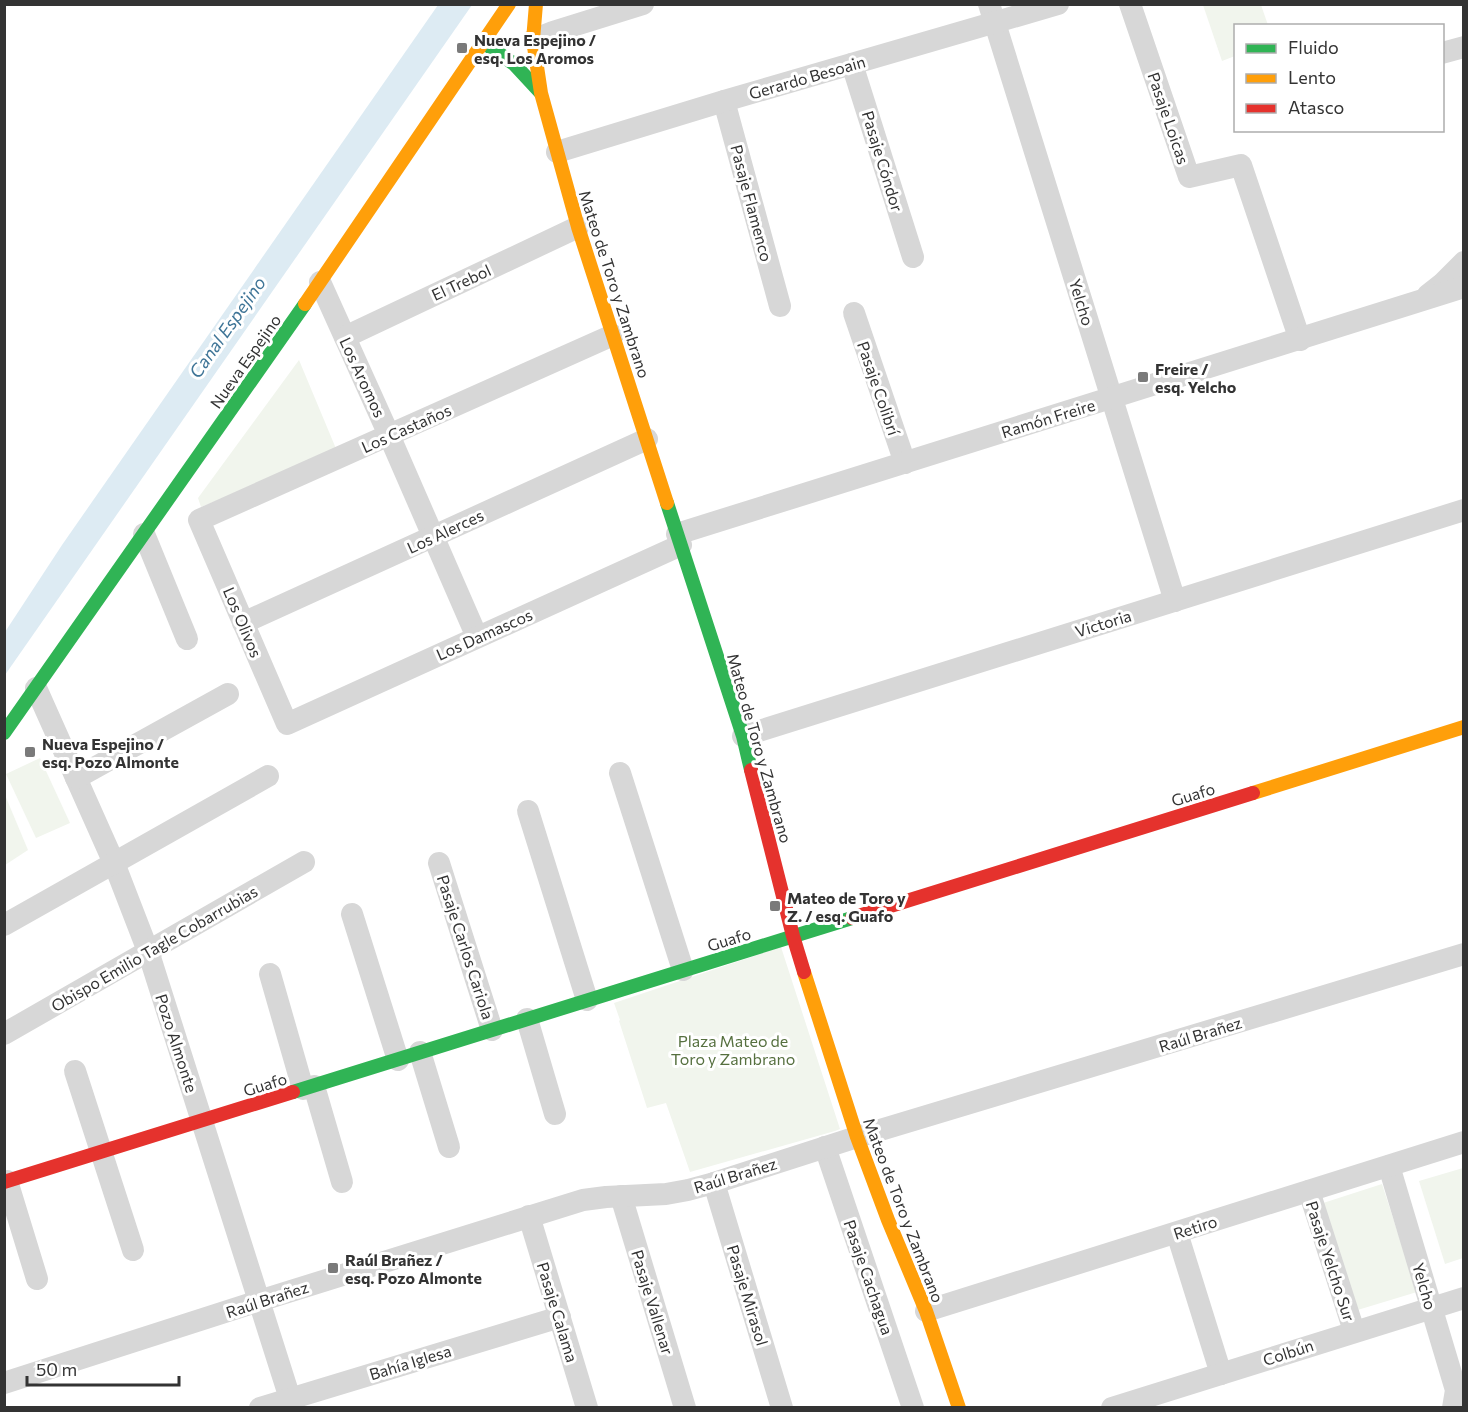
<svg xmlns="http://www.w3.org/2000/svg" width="1468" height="1412" viewBox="0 0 1468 1412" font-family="Commissioner,sans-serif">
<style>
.green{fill:#f1f5ed}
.water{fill:#ddebf3}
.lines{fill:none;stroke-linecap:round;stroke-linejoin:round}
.street{stroke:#d7d7d7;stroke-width:22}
.fast{stroke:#30b455;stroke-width:14}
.slow{stroke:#ff9f0a;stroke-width:14}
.jam{stroke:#e5322d;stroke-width:14}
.poi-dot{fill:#7a7a7a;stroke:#fff;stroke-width:2}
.labels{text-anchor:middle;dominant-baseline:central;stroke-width:6;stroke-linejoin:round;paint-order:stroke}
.poi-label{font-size:16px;font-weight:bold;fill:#333;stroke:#fff;text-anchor:start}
.street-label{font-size:16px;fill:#333;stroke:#fff}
.park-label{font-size:16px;fill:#56703f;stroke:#fff}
.water-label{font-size:18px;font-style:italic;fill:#3f7597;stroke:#fff}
</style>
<rect width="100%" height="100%" fill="#fff"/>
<g class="green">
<path d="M1203,5h58l7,20 -32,1 -1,30 -13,5z"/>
<path d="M299,360l38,91 -136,56 -3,-9z"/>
<path d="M40,758l30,65 -34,15 -30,-64z"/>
<path d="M5,795l23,55 -23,15h-1z"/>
<path d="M781,947l59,182 -5,2 -145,41 -24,-69 -19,5 -28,-87 1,-1 -6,-17z"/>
<path d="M1463,1168v90l-18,6 -26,-83z"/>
<path d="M1382,1184l35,108 -66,20 -34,-107z"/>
</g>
<path class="water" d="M438,5h34l-467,670v-43l57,-87z"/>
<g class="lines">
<g class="street">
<path d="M989,4l186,597"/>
<path d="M1130,4l59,173 52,-12 59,175"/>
<path d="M533,40l20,-8 90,-28"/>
<path d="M1442,53l22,-6"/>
<path d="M852,64l61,193"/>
<path d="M724,101l56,205"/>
<path d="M557,152l167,-51 334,-97"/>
<path d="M320,282l69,153 88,202"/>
<path d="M1428,295l14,-11 22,-22"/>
<path d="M854,313l51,150"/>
<path d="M613,335l-414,185 88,204 394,-179"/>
<path d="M345,337l233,-110"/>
<path d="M144,534l43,105"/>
<path d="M677,534l787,-247"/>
<path d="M243,623l404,-184"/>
<path d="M36,688l78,175 34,88 145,457"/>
<path d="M743,736l721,-226"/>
<path d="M620,773l63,197"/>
<path d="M76,778l152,-84"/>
<path d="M528,811l59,189"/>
<path d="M439,863l53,167"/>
<path d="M352,914l46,146"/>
<path d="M4,925l264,-149"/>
<path d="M270,974l33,115"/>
<path d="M527,1019l28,95"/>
<path d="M4,1034l300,-172"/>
<path d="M420,1052l29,95"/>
<path d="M75,1071l58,179"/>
<path d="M314,1086l28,96"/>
<path d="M825,1147l88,261"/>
<path d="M1389,1166l67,224 -3,18"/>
<path d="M7,1181l30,98"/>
<path d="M714,1183l68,225"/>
<path d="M1309,1191l45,140"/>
<path d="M621,1196l64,212"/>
<path d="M529,1216l58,192"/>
<path d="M1177,1233l44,141"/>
<path d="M926,1311l538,-169"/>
<path d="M4,1383l255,-82 324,-101 23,-3 60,-3 22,-4 26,-7 143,-46 607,-183"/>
<path d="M260,1408l300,-91"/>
<path d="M1112,1408l352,-110"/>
</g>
<g class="fast">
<path d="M483,42l31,22 26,28"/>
<path d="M667,503l76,233 8,34"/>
<path d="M4,733l301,-429"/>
<path d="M293,1092l559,-174"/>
</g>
<g class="slow">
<path d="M536,4l-3,36 8,53 37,134 89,276"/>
<path d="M305,304l204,-300"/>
<path d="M1253,793l211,-66"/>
<path d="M804,972l53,165 31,83 38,91 33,97"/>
</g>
<g class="jam">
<path d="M751,770l42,166 11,36"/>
<path d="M852,918l401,-125"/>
<path d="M4,1182l289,-90"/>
</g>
</g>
<g class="poi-dot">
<rect x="456" y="42" width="12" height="12" rx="3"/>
<rect x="1137" y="371" width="12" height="12" rx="3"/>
<rect x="24" y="746" width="12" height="12" rx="3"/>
<rect x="769" y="900" width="12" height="12" rx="3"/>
<rect x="327" y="1262" width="12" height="12" rx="3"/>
</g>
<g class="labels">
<g class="poi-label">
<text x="474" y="39">Nueva Espejino /<tspan x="474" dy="18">esq. Los Aromos</tspan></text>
<text x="1155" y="368">Freire /<tspan x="1155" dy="18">esq. Yelcho</tspan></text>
<text x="42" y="743">Nueva Espejino /<tspan x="42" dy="18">esq. Pozo Almonte</tspan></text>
<text x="787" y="897">Mateo de Toro y<tspan x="787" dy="18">Z. / esq. Guafo</tspan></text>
<text x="345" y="1259">Raúl Brañez /<tspan x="345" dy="18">esq. Pozo Almonte</tspan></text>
</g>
<g class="street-label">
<text transform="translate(807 77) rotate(-16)">Gerardo Besoain</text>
<text transform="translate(1169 118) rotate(71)">Pasaje Loicas</text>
<text transform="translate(883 161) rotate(73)">Pasaje Cóndor</text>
<text transform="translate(752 203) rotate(75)">Pasaje Flamenco</text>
<text transform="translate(461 282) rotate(-25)">El Trebol</text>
<text transform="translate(615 284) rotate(72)">Mateo de Toro y Zambrano</text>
<text transform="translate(1082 302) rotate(73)">Yelcho</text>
<text transform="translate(245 361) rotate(-55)">Nueva Espejino</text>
<text transform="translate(363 377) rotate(65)">Los Aromos</text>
<text transform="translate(879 388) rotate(71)">Pasaje Colibrí</text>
<text transform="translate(1048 418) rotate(-17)">Ramón Freire</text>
<text transform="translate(406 428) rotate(-24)">Los Castaños</text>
<text transform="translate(445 531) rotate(-25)">Los Alerces</text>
<text transform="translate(243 622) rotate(67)">Los Olivos</text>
<text transform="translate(1103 623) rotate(-17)">Victoria</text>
<text transform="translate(484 634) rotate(-24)">Los Damascos</text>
<text transform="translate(760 748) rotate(74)">Mateo de Toro y Zambrano</text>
<text transform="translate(1193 794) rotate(-17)">Guafo</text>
<text transform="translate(729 939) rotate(-17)">Guafo</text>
<text transform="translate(466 947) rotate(72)">Pasaje Carlos Cariola</text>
<text transform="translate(154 948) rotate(-30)">Obispo Emilio Tagle Cobarrubias</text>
<text transform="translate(1200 1034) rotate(-17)">Raúl Brañez</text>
<text transform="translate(177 1043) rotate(72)">Pozo Almonte</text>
<text transform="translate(265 1084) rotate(-17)">Guafo</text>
<text transform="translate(735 1175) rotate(-17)">Raúl Brañez</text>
<text transform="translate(904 1210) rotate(69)">Mateo de Toro y Zambrano</text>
<text transform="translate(1195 1227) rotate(-18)">Retiro</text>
<text transform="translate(1331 1261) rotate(72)">Pasaje Yelcho Sur</text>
<text transform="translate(869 1277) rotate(71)">Pasaje Cachagua</text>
<text transform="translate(1425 1286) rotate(74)">Yelcho</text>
<text transform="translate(748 1295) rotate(73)">Pasaje Mirasol</text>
<text transform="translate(267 1299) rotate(-18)">Raúl Brañez</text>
<text transform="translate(653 1302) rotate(73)">Pasaje Vallenar</text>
<text transform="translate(558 1312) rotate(73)">Pasaje Calama</text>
<text transform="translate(1288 1352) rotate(-18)">Colbún</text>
<text transform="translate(410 1362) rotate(-17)">Bahía Iglesa</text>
</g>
<g class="park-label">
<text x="733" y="1040">Plaza Mateo de<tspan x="733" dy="18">Toro y Zambrano</tspan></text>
</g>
<g class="water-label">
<text transform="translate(227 327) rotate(-55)">Canal Espejino</text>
</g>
</g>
<rect width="1468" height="1412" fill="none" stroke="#333333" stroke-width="12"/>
<rect x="1234" y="24" width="210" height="108" fill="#ffffff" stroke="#adadad" stroke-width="1.5"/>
<rect x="1246" y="44" width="30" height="9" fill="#30b455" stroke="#adadad" stroke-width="1.5"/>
<text x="1288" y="54" font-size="18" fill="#333333">Fluido</text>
<rect x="1246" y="74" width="30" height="9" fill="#ff9f0a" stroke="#adadad" stroke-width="1.5"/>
<text x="1288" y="84" font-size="18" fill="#333333">Lento</text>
<rect x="1246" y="104" width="30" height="9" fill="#e5322d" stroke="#adadad" stroke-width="1.5"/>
<text x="1288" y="114" font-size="18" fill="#333333">Atasco</text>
<path d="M27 1376v9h152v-9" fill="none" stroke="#333333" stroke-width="3"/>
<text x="36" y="1376" font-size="18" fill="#333333" stroke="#ffffff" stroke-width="4.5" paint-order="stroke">50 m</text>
</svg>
